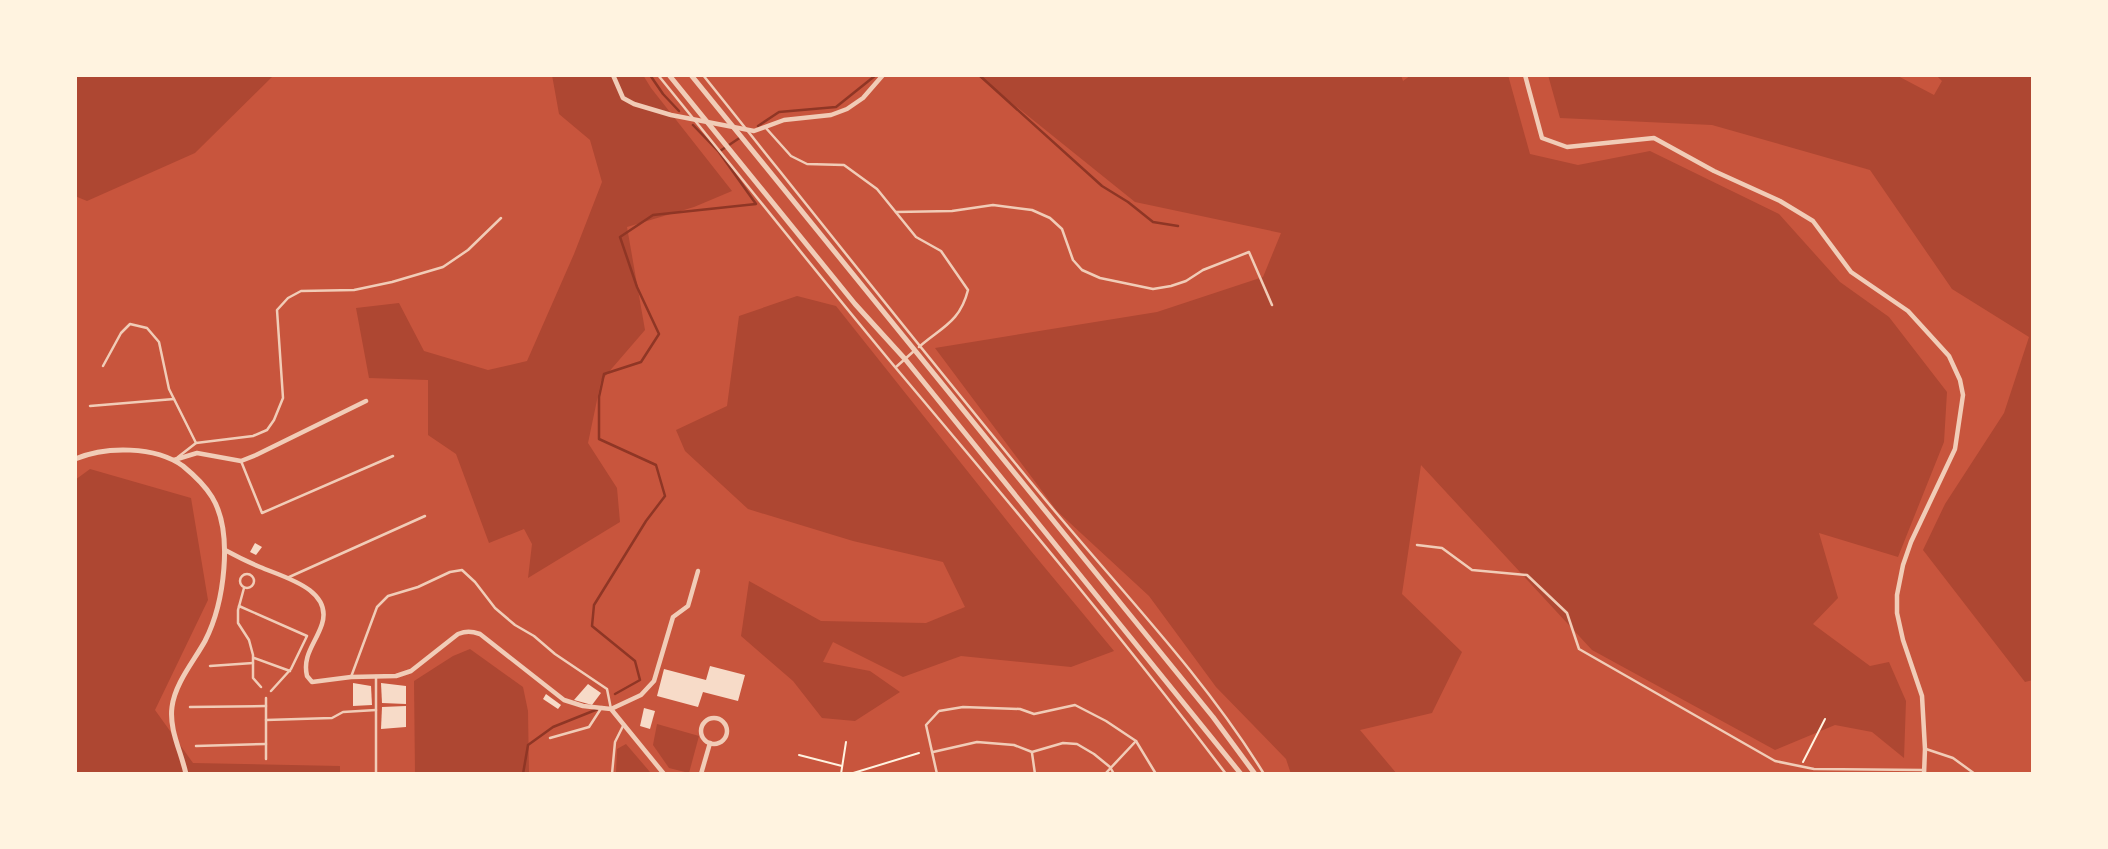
<svg xmlns="http://www.w3.org/2000/svg" width="2108" height="849" viewBox="0 0 2108 849" font-family="Inter,sans-serif">
<style>
.green{fill:#ae4732}
.lines{fill:none;stroke-linecap:round;stroke-linejoin:round}
.stream{stroke:#8f3625;stroke-width:2.5}
.building{fill:#f7dbc8}
.path{stroke:#fff3e0;stroke-width:2}
.service{stroke:#f1ccb7;stroke-width:2.5}
.minor{stroke:#f1ccb7;stroke-width:4.5}
.tertiary{stroke:#f1ccb7;stroke-width:5}
</style>
<rect width="100%" height="100%" fill="#c8553d"/>
<g class="green">
<path d="M75,75h199l-79,78 -108,48 -12,-5z"/>
<path d="M552,75h91l8,13 81,103 -38,16 -67,20 18,103 -44,51 -13,62 29,45 3,34 -92,56 4,-34 -8,-15 -35,14 -33,-89 -28,-19v-55l-59,-2 -13,-70 43,-5 25,48 64,19 39,-9 47,-107 28,-72 -12,-42 -31,-26z"/>
<path d="M977,75h424l2,6 8,-6h97l22,79 48,11 72,-14 129,63 61,68 49,35 58,75 -3,50 -46,115 -79,-24 19,65 -25,26 57,42 19,-4 17,39 -2,57 -32,-26 -37,-7 -60,25 -183,-100 -171,-185 -19,129 60,58 -30,61 -72,17 37,44h-106l-5,-15 -70,-72 -67,-91 -92,-85 -122,-163 222,-36 106,-35 18,-44 -146,-31z"/>
<path d="M1548,75h348l38,20 8,-14 -6,-6 97,2v603l-8,2 -102,-132 22,-46 59,-91 25,-76 -77,-48 -82,-119 -158,-45 -152,-7z"/>
<path d="M797,296l39,10 195,245 83,100 -43,16 -110,-11 -58,21 -70,-35 -10,20 47,9 30,21 -45,29 -33,-3 -29,-37 -52,-45 8,-55 72,40 105,2 39,-16 -22,-45 -90,-21 -105,-32 -63,-58 -9,-21 51,-24 12,-90z"/>
<path d="M90,469l101,29 17,102 -53,110 38,53 147,3v8h-265v-294z"/>
<path d="M470,649l53,38 5,24 1,63h-114l-1,-93 39,-25z"/>
<path d="M657,724l42,12 -10,37 -20,-5 -16,-23z"/>
<path d="M626,744l24,28 -34,2 1,-25z"/>
</g>
<g class="lines">
<g class="stream">
<path d="M650,75l13,19 16,17"/>
<path d="M979,75l123,111 26,16 25,20 25,4"/>
<path d="M758,126l21,-14 57,-5 40,-32"/>
<path d="M720,151l21,-14"/>
<path d="M615,694l25,-14 -5,-19 -43,-35 2,-21 52,-84 19,-25 -9,-31 -57,-26v-42l5,-23 37,-12 18,-28 -22,-47 -17,-50 33,-22 103,-11 -37,-52 -26,-27"/>
<path d="M523,774l5,-29 25,-18 45,-18"/>
</g>
</g>
<g class="building">
<path d="M255,543l7,4 -6,8 -6,-3z"/>
<path d="M710,666l35,9 -7,26 -35,-9 -5,15 -41,-11 7,-27 42,11z"/>
<path d="M353,683l18,3 1,19 -19,1z"/>
<path d="M381,683l25,3v18l-24,-1z"/>
<path d="M588,684l13,9 -9,12 -18,-5z"/>
<path d="M546,694l15,11 -3,4 -15,-10z"/>
<path d="M406,706v21l-25,2 1,-22z"/>
<path d="M644,708l11,3 -5,18 -10,-3z"/>
</g>
<g class="lines">
<g class="path">
<path d="M799,755l43,11"/>
<path d="M1803,762l22,-43"/>
<path d="M841,774l5,-32"/>
<path d="M850,774l69,-21"/>
</g>
<g class="service">
<path d="M658,75c79,97 157,196 237,292 113,134 225,267 331,407"/>
<path d="M703,75c116,145 231,291 350,434 72,86 152,169 211,265"/>
<path d="M765,127l26,29 16,8 37,1 33,24 39,48 25,14 27,39c-8,32 -26,37 -49,57"/>
<path d="M896,212l56,-1 41,-6 39,5 18,8 12,11 11,31 9,10 18,8 53,11 18,-3 15,-5 17,-11 46,-18 23,53"/>
<path d="M103,366l18,-33 9,-9 17,4 12,14 10,47 27,54"/>
<path d="M896,367l18,-16"/>
<path d="M90,406l84,-7"/>
<path d="M178,457l18,-14 57,-7 14,-6 7,-10 9,-22 -6,-88 11,-12 13,-7 53,-1 38,-8 51,-15 25,-17 33,-32"/>
<path d="M241,461l21,52 131,-57"/>
<path d="M1417,545l25,3 30,22 55,5 40,38 12,36 196,112 39,8 110,1"/>
<circle cx="247" cy="581" r="7"/>
<path d="M287,578l138,-62"/>
<path d="M244,588l-6,22v13l11,17 4,15v23l8,9"/>
<path d="M239,606l68,30 -16,33 -20,22"/>
<path d="M254,658l36,13"/>
<path d="M210,666l43,-3"/>
<path d="M376,676v98"/>
<path d="M351,677l26,-70 11,-11 30,-9 32,-15 12,-2 13,12 20,26 20,17 19,11 21,18 52,35 4,20"/>
<path d="M266,698v61"/>
<path d="M190,707l76,-1"/>
<path d="M266,720l66,-2 11,-6 33,-2"/>
<path d="M550,738l39,-11 13,-20"/>
<path d="M196,746l70,-2"/>
<path d="M1926,749l27,9 22,16"/>
<path d="M933,752l44,-10 37,3 18,7 31,-9 14,1 17,10 16,13 4,7"/>
<path d="M1032,753l3,21"/>
<path d="M612,774l3,-32 8,-16"/>
<path d="M937,774l-11,-49 13,-14 24,-4 57,2 14,5 41,-9 31,16 30,20 20,33"/>
<path d="M1105,774l31,-33"/>
</g>
<g class="minor">
<path d="M613,75l10,23 11,6 37,11 83,16 30,-11 47,-5 16,-6 16,-11 20,-23"/>
<path d="M1525,75l17,63 25,9 87,-9 60,33 66,30 33,20 38,51 57,39 41,45 11,24 3,15 -8,54 -44,93 -8,23 -6,30v18l6,27 19,56 3,53 -1,25"/>
<path d="M174,460l23,-7 44,8 15,-6 110,-54"/>
<path d="M225,550c11,6 23,12 35,17 23,10 73,22 62,57 -6,19 -20,31 -15,52l5,6 39,-5 45,-1 15,-5 47,-37c8,-3 13,-3 22,0l84,66 19,6 28,3 53,65"/>
<path d="M611,709l30,-14 13,-14 19,-64 15,-11 10,-35"/>
<circle cx="714" cy="731" r="13"/>
<path d="M701,774l9,-31"/>
</g>
<g class="tertiary">
<path d="M669,75l186,229 50,55 336,415"/>
<path d="M691,75l522,642 42,57"/>
<path d="M75,459c31,-13 80,-13 108,7 11,9 21,18 29,31 22,36 12,107 -7,144 -11,20 -30,42 -33,66 -3,23 9,44 14,67"/>
</g>
</g>
<rect width="2108" height="849" fill="none" stroke="#fff3e0" stroke-width="154"/>
</svg>
